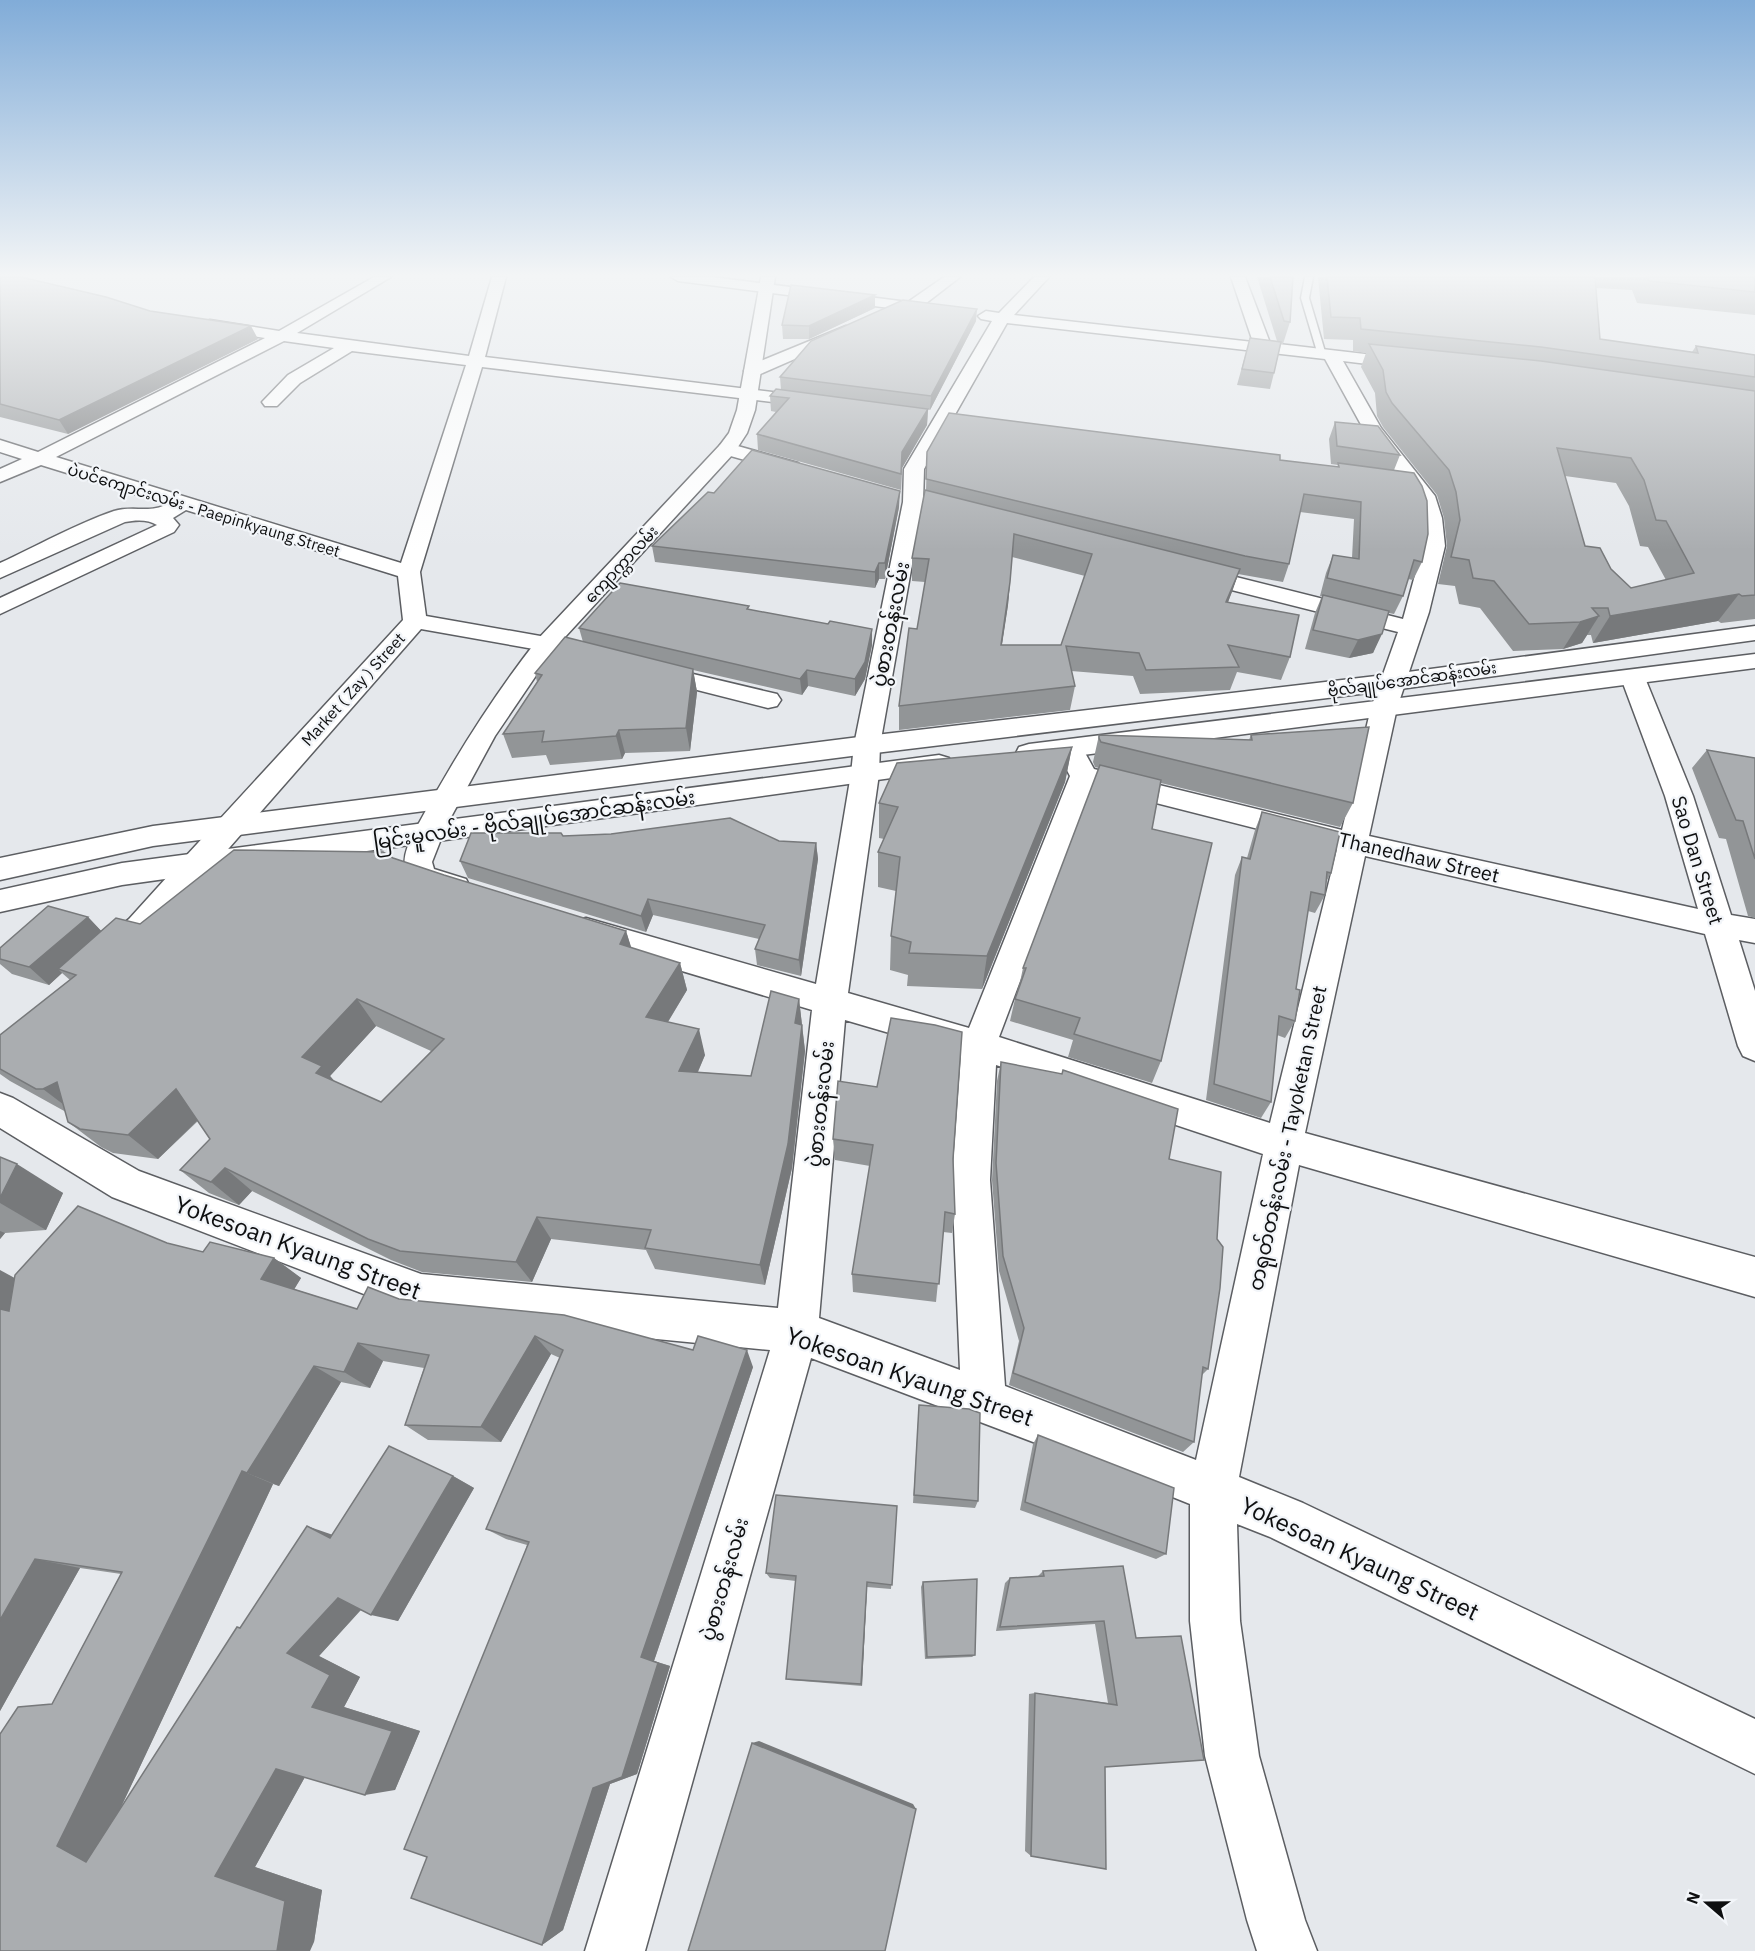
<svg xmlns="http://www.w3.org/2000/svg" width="1755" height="1951" viewBox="0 0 1755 1951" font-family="'IBM Plex Sans','Noto Sans Myanmar',sans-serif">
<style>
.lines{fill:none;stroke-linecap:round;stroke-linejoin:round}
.service-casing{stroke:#5c5e62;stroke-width:3}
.minor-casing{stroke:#5c5e62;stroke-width:3}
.tertiary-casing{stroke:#5c5e62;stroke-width:3}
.primary-casing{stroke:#5c5e62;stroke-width:3}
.trunk-casing{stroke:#5c5e62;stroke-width:3}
.service{fill:#fff;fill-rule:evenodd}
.minor{fill:#fff;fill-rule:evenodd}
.tertiary{fill:#fff;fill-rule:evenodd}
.primary{fill:#fff;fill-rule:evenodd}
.trunk{fill:#fff;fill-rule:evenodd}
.wall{fill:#929597;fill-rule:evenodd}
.shaded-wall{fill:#77797b}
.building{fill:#aaadb0;stroke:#77797b;stroke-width:1.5;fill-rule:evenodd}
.labels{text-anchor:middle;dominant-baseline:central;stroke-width:4.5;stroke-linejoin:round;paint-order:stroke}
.far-street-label{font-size:16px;fill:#0e0f10;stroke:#f2f5f9}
.street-label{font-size:20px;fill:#0e0f10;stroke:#f2f5f9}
.near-street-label{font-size:24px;fill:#0e0f10;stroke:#f2f5f9}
</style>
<rect width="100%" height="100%" fill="#e5e8ec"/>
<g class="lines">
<defs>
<path id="service" d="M1305,277h8l-4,21 17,57 -4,3 -4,-3 -17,-57z"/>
<g id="minor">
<path d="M374,277h17l-94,56 172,23 23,-79h14l-21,80 329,40 6,1 3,4 -3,4 -6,1 -332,-40 -62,205 6,44 120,21 64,16 3,5 -3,5 -9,2 -56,-14 -124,-22 -213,243 -11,3 -11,-3 -4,-8 4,-8 217,-236 -5,-44 -212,-66 -13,8 6,7 -5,7 -174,82v-16l157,-73c-9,-6 -22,-5 -32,-3l-125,56v-15c35,-16 78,-40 114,-52 19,-6 36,3 53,-7l-126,-39 -41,17v-13l22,-10 -22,-7v-12l38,12 227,-114 -60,-10 -3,-3 3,-3 5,-2 69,11zM284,341l50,7 -46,27 -26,27 3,4h12l23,-23 52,-32 114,14 -65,198 -345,-106z"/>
<path d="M671,277h41l196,25 36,-25h16l-35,27 17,3 2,3 -2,3 -5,1 -259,-33z"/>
<path d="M1034,277h15l-35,38 239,27 -22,-65h14l25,66 138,16 8,5 -8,5 -65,-8 38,67 54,68 7,22 3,28 -16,66 -32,96 -28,128 329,73 -33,-113 -44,-118 3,-5 9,-2 9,2 3,5 48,118 38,119 24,4v24l-16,-3 16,51v70l-12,-5 -5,-10 -33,-112 -340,-78 -60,277 450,124v40l-456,-132 -60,312 64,26 452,216v55l-485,-237 -33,-13 3,97 19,135 46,164 12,31h-60l-10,-31 -42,-164 -15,-135v-117l-112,-45 -267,-101 -166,593h-60l185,-601 -349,-34 -309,-119 -112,-69v-35l13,5 126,73 282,103 357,34 34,-298 -237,-71 -5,-9 5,-9 11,-3 230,66 35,-210 3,-29 49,-243 1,-33 88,-148 -11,-2 -3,-3 8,-5 13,2zM1007,323l318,36 39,71 51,67 7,21 1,28 -20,73 -211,-53 -8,2 -3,5 3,5 214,54 -27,76 -29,122 -248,-61 -10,-18 -10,-3 -10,3 -4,6 10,19 -101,252 -121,-35 31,-219 1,-29 43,-243 1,-33zM1093,787l244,62 -67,274 -271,-86zM845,1020l116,34 -9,126 8,190 -141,-52zM996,1065l267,89 -67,306 -191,-74 -15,-206z"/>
<path d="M846,326l8,5 -2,3 -94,41h-12l-2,-4 2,-4z"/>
<path d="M727,443l71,20 3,4 -3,4 -7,2 -71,-20 -2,-4 2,-4z"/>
<path d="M651,664l126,30 4,6 -4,6 -9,2 -126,-32 -3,-5 3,-5z"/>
<path d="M428,824l10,3 5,7 -11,28 2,7 32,10 4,8 -4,8c-18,5 -38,-5 -56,-11 -11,-21 -4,-38 8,-57z"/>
</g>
<path id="tertiary" d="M197,853l11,3 4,8c-11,19 -68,84 -86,94 -8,4 -14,2 -22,0l-5,-9 5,-9 25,-21 57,-63z"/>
<path id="primary" d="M761,277h14l-20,133 -8,23 -13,20 -180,196 -59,87 -57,105 -10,3 -10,-3 -5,-7c37,-69 77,-134 125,-195l182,-194 9,-12 8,-23z"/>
<g id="trunk">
<path d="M1755,626v14l-362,50 -526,64 -714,92 -153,34v-22l153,-32 714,-90 526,-62z"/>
<path d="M1755,654v14l-726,94 -10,-3 -3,-6 3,-6 10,-3z"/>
<path d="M939,755l10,3 4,6 -4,6 -827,115 -122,27v-22l122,-27z"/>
</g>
</defs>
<use href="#service" class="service-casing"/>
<use href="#minor" class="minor-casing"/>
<use href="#tertiary" class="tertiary-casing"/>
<use href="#primary" class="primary-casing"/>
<use href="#trunk" class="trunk-casing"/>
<use href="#service" class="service"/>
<use href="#minor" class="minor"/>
<use href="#tertiary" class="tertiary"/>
<use href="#primary" class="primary"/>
<use href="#trunk" class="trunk"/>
</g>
<g class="wall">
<path d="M0,277l150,34 108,28 -190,95 -68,-17z"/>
<path d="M1257,277h36l-3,45 -7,22h-2l-7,29 -4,16 -33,-4 13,-47 27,3z"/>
<path d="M1318,277h437v38l-118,-12 -5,-13 -36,-2 4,51 92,13 4,-6 59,9v264l-34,4 -3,-2 -125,22 -2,-8h-4l-5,8 -19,6 -50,2 -33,-43 -21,-4 -4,-18 -17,-2 9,-38 -3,-28 -7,-23 -54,-68 -6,-11 -2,-23 -14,-26 5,-14 -13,-2v-11l-29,-1zM1565,476l51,7 13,23 11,40 8,1 18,33 -35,8 -20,-19 -26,-23z"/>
<path d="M875,308l-66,31h-26l-1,-14z"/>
<path d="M976,321l-46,89 -2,-1 -1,16 -25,43 -1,22 -143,-40 -1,-16 19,-22 -5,-1 -1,-15 11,-6 -1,-13z"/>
<path d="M1335,422l65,33 -6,15 28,92 -9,18 -5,-1 -5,17 -9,18 -5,-1 -16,40 -24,5 -44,-9 10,-36 7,-17h-2l6,-23 7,-18 19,3 2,-39 -54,-7 -11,52 -6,18 -45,-8 -10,28 62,55 -9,23 -44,-8 -7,18 -90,4 -7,-18 -62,-5 4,15 -5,24 -171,20v-24l18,-77 8,-47 -13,-1v-23l14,-67 1,-39 353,8 57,7 1,-2 -7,-1 -2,-25zM1012,557l73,19 -24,69h-59l6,-40z"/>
<path d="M899,507l-14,72h-6l-4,9 -220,-26 -3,-16z"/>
<path d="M750,610l78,14 44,5v16l-7,34 -10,17 -47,-10 -6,9 -109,-25 4,22 -7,59 -65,2 -3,6 -72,6 -4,-10 -34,3 -9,-24 34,-52 -2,-9 48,-31 -4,-14z"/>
<path d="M1099,735l150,5 2,-5 102,68 -13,24 -179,-44 -9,46 9,232 -9,22 -84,-26 5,-17 -63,-19 5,-22 5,-17 3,-14 76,-200 -4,-1 -2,-5z"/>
<path d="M1072,747l-7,35 -83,207 -75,-3 1,-11 -18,-5 1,-34 5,-45 -18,-4v-35l6,-13 -5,-1v-35z"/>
<path d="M1707,750l48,8v160l-7,-2 -22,-77 -7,-1 -27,-70z"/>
<path d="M1262,812l69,61 -5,9 -1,13 -10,18 -7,-2 -12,78 -1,32 -10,17 -8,-3 -6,67 -10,16 -55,-18 29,-225 7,-18 5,1 8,-28z"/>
<path d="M611,834l205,9 2,16 -17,117 -44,-11 -2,-16 4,-10 -106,-24 -7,17 -178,-54 -8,-17 103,-25z"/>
<path d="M393,858l51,17 182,56 5,17 49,15 7,27 -19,32 37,33 -7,17 53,4 48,-77 6,52 -13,117 -27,117 -110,-16 -9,-19 -95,-11 -19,43 -110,-10 -31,-12 -139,-69 -13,14 -30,-12 -29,-23 30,-31 -12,-18 -40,38 -45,-6 -12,-6 -33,-25 -2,-10 -56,-31 -10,-7v-39l70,-55 -8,-7 -13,12 -37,-11 -12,-10v-16l88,-31 13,14 39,-7zM376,1026l55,25 -50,51 -46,-20 -5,-6z"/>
<path d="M1001,1062l168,97 39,210 -6,6 -8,67 -11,10 -174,-67 10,-44 -20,-70 -7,-91 5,-99z"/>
<path d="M877,1087l76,72 2,55 -3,19 -9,-1 -7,70 -83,-10 -1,-18 18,-108 -35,-6 -2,-21z"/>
<path d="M0,1157l63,36 -17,37 -41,3 -5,6z"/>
<path d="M167,1243l36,9 71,6 27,20 -7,11 63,20 42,-10 354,68 -99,294 16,5 -33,108 -27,10 -47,146 -21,15 -115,-88 100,-312 -21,-6 -20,-10 74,-171 -9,-4 -50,88 -73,-2 -23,-15 19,-57 -41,-7 -13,27 -29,-6 -62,104 -6,-2 -153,325 121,-182 92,-92 120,-59 21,12 -76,133 -37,-11 -42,46 41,21 -16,30 76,24 -25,59 -90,-13 -50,90 67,23 -8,52 -314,9 52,-247 69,-130 -41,-6 -80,143 14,-434z"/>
<path d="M919,1405l59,96 -3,7 -62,-5z"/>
<path d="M1038,1435l128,119 -10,5 -136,-49 13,-66z"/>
<path d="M897,1506l-6,83 -24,-2 -5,99 -73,-6 -3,-1 10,-98 -26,-3 -4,-5z"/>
<path d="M1043,1571l93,67 -31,129 -74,89 -6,-5 4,-157 6,-1 73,10 -13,-79 -99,7 9,-48 5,-5 28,-2z"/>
<path d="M923,1582l52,73 -3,2 -47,2 -4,-72z"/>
</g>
<g class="shaded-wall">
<path d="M875,295v13l-66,31v-13z"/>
<path d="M977,309l-1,12 -46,89 1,-14z"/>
<path d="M251,326l7,13 -190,95 -9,-14z"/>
<path d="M928,409l-1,16 -25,43 -1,22 1,-38z"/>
<path d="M900,491l-1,16 -14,72v-16z"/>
<path d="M879,563v16l-4,9v-16z"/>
<path d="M1240,569l-8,23 -13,33 7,-23z"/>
<path d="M1010,582l-2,23 -10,64 3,-24z"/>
<path d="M1739,594l-21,27 -125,22 17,-27z"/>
<path d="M1599,616l-17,27 -19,6 17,-27z"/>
<path d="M872,629v16l-7,34 -10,17v-17z"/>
<path d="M1382,634l-9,19 -24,5 9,-18z"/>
<path d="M693,669l4,23 -7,59 -4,-23z"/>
<path d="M807,670l1,16 -6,9 -2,-16z"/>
<path d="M619,730l6,23 -3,6 -6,-23z"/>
<path d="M1072,747l-7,35 -83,207 5,-33z"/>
<path d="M816,843l2,16 -17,117 -2,-16z"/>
<path d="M648,899l5,16 -7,17 -5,-16z"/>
<path d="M88,917l18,19 -48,33 4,4 -13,12 -20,-18z"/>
<path d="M626,931l9,28 -15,-15z"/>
<path d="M680,963l7,27 -32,53 -9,-26z"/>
<path d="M357,999l19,27 -46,50 14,16 -6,6 -36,-41z"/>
<path d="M799,999l6,52 -13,117 -27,117 -5,-20z"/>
<path d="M699,1029l6,26 -18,41 -8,-25z"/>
<path d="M57,1082l19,32 -33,-25z"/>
<path d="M176,1089l28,25 -46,45 -30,-24z"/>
<path d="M17,1164l46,29 -17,37 -46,-27v-5z"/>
<path d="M225,1168l27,23 -13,14 -28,-23z"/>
<path d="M537,1217l14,22 -19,43 -16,-20z"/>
<path d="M0,1231l5,2 -5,6z"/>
<path d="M274,1258l27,20 -12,20 -28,-19z"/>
<path d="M0,1270l22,12 -22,47z"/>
<path d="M535,1336l16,18 -50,88 -20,-15z"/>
<path d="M358,1343l25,18 -13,27 -26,-16z"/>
<path d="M747,1350l6,17 -99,294 16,5 -33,108 -27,10 -47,146 -21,15 51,-157 48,-131z"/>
<path d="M314,1366l27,16 -62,104 -32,-13z"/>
<path d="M242,1471l31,13 -167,355 -20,23 -29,-16z"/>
<path d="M453,1476l21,12 -76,133 -27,-6z"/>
<path d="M307,1526l29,10 -6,2z"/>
<path d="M35,1559l45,9 -80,143v-91z"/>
<path d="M867,1582v5l-5,99 -1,-2z"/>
<path d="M338,1598l28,6 -47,52 41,21 -16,30 76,24 -25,59 -30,5 -53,-88 -25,-54z"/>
<path d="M759,1741l154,63 3,5 -164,-66z"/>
<path d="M311,1766l-56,101 67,23 -8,52 -4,9h-33l-62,-75 61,-107z"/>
</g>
<g class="building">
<path d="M0,277h21l85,20 44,14 101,15 -192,94 -59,-16z"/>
<path d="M1270,277h23l-3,45 -6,-1z"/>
<path d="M1327,277h268l5,62 98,14 -2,-7 59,9v22l-214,-30 -180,-18 -1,-11 -29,-1z"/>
<path d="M1647,277h108v15l-106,-11z"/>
<path d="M791,285l84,10 -66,31 -27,-1z"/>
<path d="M903,300l74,9 -46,87 -151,-19 31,-36z"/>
<path d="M1250,338l31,4 -7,31 -32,-4z"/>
<path d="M1369,344l172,17 214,30v204l-13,1 -3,-2 -129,22 -2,-8h-16l7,8 -19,6 -51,2 -35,-43 -21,-3 -4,-18 -18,-3 9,-37 -4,-28 -7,-22 -57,-67 -6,-11 -3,-22zM1557,448l74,10 13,22 12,40 10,1 28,52 -63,15 -20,-19 -11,-21 -15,-2z"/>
<path d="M776,389l152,20 -26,43 -1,22 -144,-40 32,-36 -19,-2z"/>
<path d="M949,413l331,42v5l59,7 -1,-4 76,10 8,13 5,15 1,33 -6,28 -8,-2 -11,36 -76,-18 6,-23 26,4 2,-57 -57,-8 -15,70 -44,-8 -319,-77 1,-27z"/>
<path d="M1335,422l43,4 22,29 -63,-9z"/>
<path d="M752,450l148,41 -15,72h-6l-4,9 -223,-26 56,-54 6,1z"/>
<path d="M925,490l315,79 -14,33 73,13 -9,42 -62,-12 11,22 -93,3 -7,-17 -73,-7 9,40 -176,20 10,-78 8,1 12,-70 -17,-1zM1014,534l78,20 -31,91h-60l9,-63z"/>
<path d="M620,583l129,23 -2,3 81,15 2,-3 42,8 -7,33 -10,17 -48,-9 -7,9 -221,-51z"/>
<path d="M1323,595l66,16 -7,23 -24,6 -45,-10z"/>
<path d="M565,637l128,32 -7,59 -67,2 -3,6 -74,6 2,-11 -41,3 39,-59 -7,-2z"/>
<path d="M1369,727l-16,76 -252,-61 -2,-4v-3l153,5 -1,-5z"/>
<path d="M1072,747l-85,209 -78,-3 2,-11 -20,-6 9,-79 -22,-5 20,-45 -19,-4 18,-40z"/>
<path d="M1707,750l48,8v101l-12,-38 -7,-1z"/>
<path d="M1100,765l61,15 -9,49 60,14 -51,218 -87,-27 6,-16 -65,-19 11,-31h-3z"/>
<path d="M1262,812l78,20 -9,41 -4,-1 -2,23 -14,-3 -15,97 4,1 -5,31 -16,-5 -8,86 -57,-18 28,-227 8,2z"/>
<path d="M730,818l49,23 37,2 -17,117 -44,-11 10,-24 -117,-26 -7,17 -181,-55 11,-28h90l2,3 48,-2z"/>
<path d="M234,850l149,2 10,6 51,17 182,56 -6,13 60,19 -34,54 53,12 -20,42 72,5 20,-85 28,8 -4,24 7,2 -14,119 -28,121 -115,-17 6,-18 -114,-13 -21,45 -116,-11 -32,-12 -143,-71 -14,14 -31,-12 30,-31 -34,-50 -48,46 -48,-6 -12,-7 -11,-40 -14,7h-7l-36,-20v-34l76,-60 -18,-6 58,-51 24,6zM357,999l87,40 -63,63 -65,-29 6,-7 -20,-9z"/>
<path d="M48,906l40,11 -59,50 -29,-8v-11z"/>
<path d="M891,1018l44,7 27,7 -9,127 2,55 -10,-2 -6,72 -87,-10 21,-129 -40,-6 5,-58 39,6z"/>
<path d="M1001,1062l61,12 1,-4 115,39 -9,50 52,13 -4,67 6,8 -3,41 -12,81 -5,-2 -9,75 -181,-69 11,-45 -21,-72 -7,-93z"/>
<path d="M0,1157l17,7 -17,34z"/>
<path d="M78,1206l89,37 36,9 7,-10 64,16 -13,21 96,30 11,-22 31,12 165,16 129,35 5,-14 49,14 -106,307 17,6 -36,114 -29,11 -51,157 -131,-47 16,-41 -23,-8 125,-307 -43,-13 77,-179 -28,-14 -54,91 -76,-2 24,-70 -71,-12 -14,29 -30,-6 -67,107 -5,-2 -185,375 29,16 151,-235 3,1 67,-102 23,12 59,-92 64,30 -82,139 -33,-17 -51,55 43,22 -18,32 80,24 -27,64 -89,-26 -61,107 70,25 -8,50h-277v-217l18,-27 34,-3 70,-132 -87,-13 -35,61v-311l9,2 6,-36z"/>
<path d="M919,1405l50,4 11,4 -2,88 -64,-6z"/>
<path d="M1038,1435l136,53 -8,66 -141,-52z"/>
<path d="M776,1495l121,11 -5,79 -25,-3 -6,102 -75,-5 10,-103 -30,-3z"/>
<path d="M1123,1566l13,72 45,-2 23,124 -99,7 1,102 -75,-13 4,-163 82,12 -13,-84 -104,6 10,-49 34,-2 -1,-5z"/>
<path d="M977,1579l-2,76 -48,2 -4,-75z"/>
<path d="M752,1743l164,66 -31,142h-197z"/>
</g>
<linearGradient id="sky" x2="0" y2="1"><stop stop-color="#81acd8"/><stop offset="0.5" stop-color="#f3f5f6"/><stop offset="1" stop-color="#f3f5f6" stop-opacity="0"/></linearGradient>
<rect width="1755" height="550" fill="url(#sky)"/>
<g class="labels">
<g class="far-street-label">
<text transform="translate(204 510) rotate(17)">ပဲပင်ကျောင်းလမ်း - Paepinkyaung Street</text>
<text transform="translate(621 564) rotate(-47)">ကျောက္ကာလမ်း</text>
<text transform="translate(1412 679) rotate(-8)">ဗိုလ်ချုပ်အောင်ဆန်းလမ်း</text>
<text transform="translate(353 689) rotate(-48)">Market ( Zay ) Street</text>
</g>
<g class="street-label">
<text transform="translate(890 624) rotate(-79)">ပွဲစားတန်းလမ်း</text>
<text transform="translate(534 819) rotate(-8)">မြင်းမူလမ်း - ဗိုလ်ချုပ်အောင်ဆန်းလမ်း</text>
<text transform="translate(1419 857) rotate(13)">Thanedhaw Street</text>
<text transform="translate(1698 860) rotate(73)">Sao Dan Street</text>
<text transform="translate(820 1104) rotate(-84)">ပွဲစားတန်းလမ်း</text>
<text transform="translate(1287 1138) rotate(-78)">တရုတ်တန်းလမ်း - Tayoketan Street</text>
<text transform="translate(724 1579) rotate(-74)">ပွဲစားတန်းလမ်း</text>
</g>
<g class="near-street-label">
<text transform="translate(298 1247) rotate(20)">Yokesoan Kyaung Street</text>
<text transform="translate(910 1376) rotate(19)">Yokesoan Kyaung Street</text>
<text transform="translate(1360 1558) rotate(25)">Yokesoan Kyaung Street</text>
</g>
</g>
<g transform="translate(1707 1903) rotate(290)" stroke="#f2f5f9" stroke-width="4.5" paint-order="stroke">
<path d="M0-4.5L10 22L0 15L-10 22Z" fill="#0e0f10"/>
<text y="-9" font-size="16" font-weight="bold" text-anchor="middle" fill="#0e0f10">N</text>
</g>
</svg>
